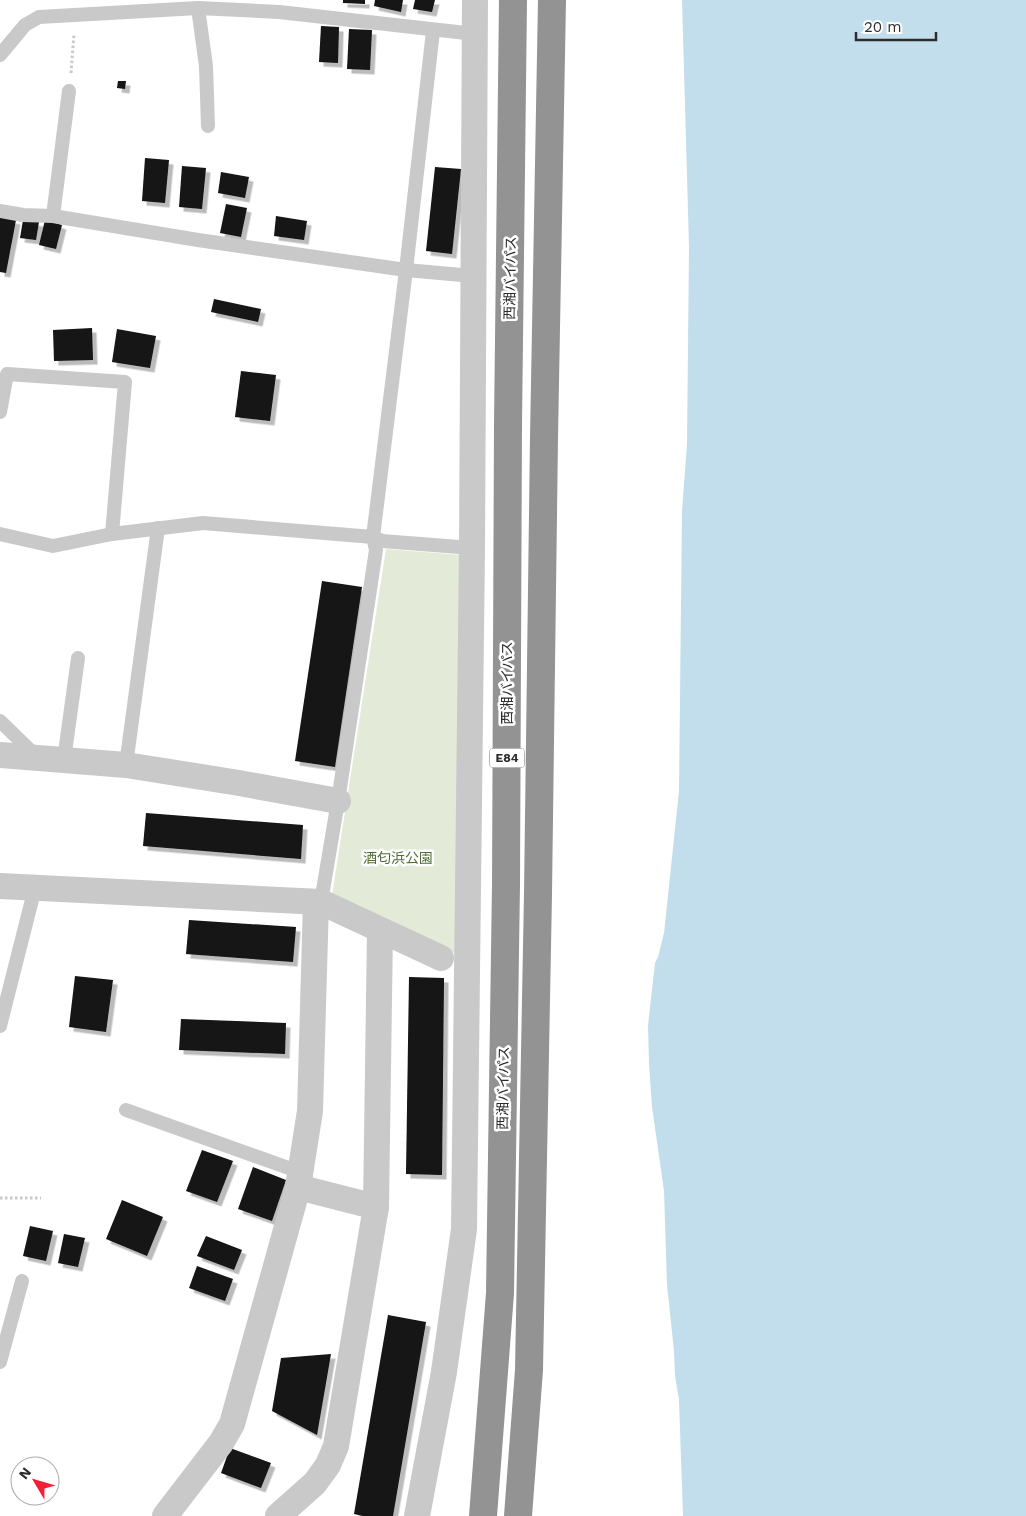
<svg xmlns="http://www.w3.org/2000/svg" width="1026" height="1516" viewBox="0 0 1026 1516" font-family="'Work Sans','Noto Sans JP',sans-serif">
<style>
.green{fill:#e3ebd8}
.water{fill:#c2deed}
.building{fill:#131313;filter:url(#shadow)}
.lines{fill:none;stroke-linecap:round;stroke-linejoin:round}
.path{stroke:#c9c9c9;stroke-width:3;stroke-dasharray:2.5 2.5;stroke-linecap:butt}
.service{stroke:#c9c9c9;stroke-width:14}
.minor{stroke:#c9c9c9;stroke-width:26}
.motorway{stroke:#939393;stroke-width:28}
.labels{text-anchor:middle;dominant-baseline:central;stroke-width:5;stroke-linejoin:round;paint-order:stroke}
.shield{fill:#fff;stroke:#6b6b6b;stroke-width:1}
.shield-label{font-size:12px;font-weight:bold;fill:#2c2c2c}
.street-label{font-size:14px;fill:#2c2c2c;stroke:#fff}
.park-label{font-size:14px;fill:#516a36;stroke:#fff}
</style>
<defs>
<filter id="shadow"><feDropShadow dx="4.5" dy="4.5" stdDeviation="0" flood-color="#0004"/></filter>
</defs>
<rect width="100%" height="100%" fill="#fff"/>
<path class="green" d="M386,549l77,6 -7,399 -124,-59z"/>
<path class="water" d="M682,0h344v1516h-343l-4,-116 -4,-24 -1,-25 -7,-66 -3,-94 -12,-84 -3,-43 -1,-39 7,-62 3,-6 6,-24 15,-142 3,-280 5,-67 2,-197z"/>
<g class="building">
<path d="M343,0h22v4l-22,-1z"/>
<path d="M375,0h28l-2,12 -27,-6z"/>
<path d="M415,0h20l-3,12 -19,-3z"/>
<path d="M321,26l18,1 -1,36 -19,-1z"/>
<path d="M349,29l23,1 -2,40 -23,-1z"/>
<path d="M118,81h8l-1,8 -8,-1z"/>
<path d="M145,158l24,2 -4,43 -23,-2z"/>
<path d="M182,166l24,2 -4,41 -23,-2z"/>
<path d="M435,167l26,2 -9,85 -26,-3z"/>
<path d="M221,172l28,5 -4,21 -27,-5z"/>
<path d="M226,204l21,4 -6,29 -21,-4z"/>
<path d="M276,216l31,5 -3,19 -30,-4z"/>
<path d="M0,217l16,3 -10,53 -6,-1z"/>
<path d="M23,220l16,2 -3,18 -16,-2z"/>
<path d="M45,220l17,5 -6,24 -17,-4z"/>
<path d="M214,299l47,10 -3,13 -47,-10z"/>
<path d="M92,328l1,32 -39,1 -1,-31z"/>
<path d="M117,329l39,7 -6,32 -38,-6z"/>
<path d="M241,371l35,4 -6,46 -35,-4z"/>
<path d="M322,581l40,6 -27,180 -40,-6z"/>
<path d="M146,813l157,12 -2,34 -158,-13z"/>
<path d="M189,920l107,7 -3,35 -107,-8z"/>
<path d="M75,976l38,4 -7,52 -37,-5z"/>
<path d="M409,977l35,1 -2,197 -36,-1z"/>
<path d="M181,1019l105,4 -1,31 -106,-4z"/>
<path d="M202,1150l31,11 -16,41 -31,-11z"/>
<path d="M253,1167l33,13 -14,41 -34,-12z"/>
<path d="M122,1200l41,17 -16,39 -41,-17z"/>
<path d="M30,1226l23,5 -7,30 -23,-5z"/>
<path d="M64,1234l21,4 -7,29 -20,-4z"/>
<path d="M206,1236l36,14 -8,20 -37,-14z"/>
<path d="M197,1266l36,13 -8,22 -36,-13z"/>
<path d="M388,1315l38,7 -33,194h-30l-9,-2z"/>
<path d="M331,1354l-14,81 -45,-24 9,-53z"/>
<path d="M230,1448l41,15 -10,25 -40,-15z"/>
</g>
<g class="lines">
<g class="path">
<path d="M71,73l3,-39"/>
<path d="M0,1198h41"/>
</g>
<g class="service">
<path d="M198,8l8,58 2,60"/>
<path d="M0,55l25,-30 14,-8 159,-9 81,4 196,22"/>
<path d="M0,211l23,4 30,1 145,24 208,30 67,6"/>
<path d="M53,216l16,-125"/>
<path d="M0,412l7,-38 118,8 -13,152"/>
<path d="M0,534l53,12 59,-12 91,-11 170,14 9,4 90,7"/>
<path d="M0,721l35,34"/>
<path d="M64,760l14,-102"/>
<path d="M126,765l32,-237"/>
<path d="M321,902l17,-101 38,-251 -3,-13 33,-267 27,-239"/>
<path d="M0,1026l35,-138"/>
<path d="M126,1110l174,62"/>
<path d="M0,1362l22,-81"/>
</g>
<g class="minor">
<path d="M0,755l126,10 113,18 99,18"/>
<path d="M0,886l321,16 120,56"/>
<path d="M298,1187l78,20"/>
<path d="M165,1516l56,-73 11,-19 66,-237 12,-76 6,-209"/>
<path d="M278,1516l37,-33 13,-18 8,-19 40,-239 4,-277"/>
<path d="M417,1516l27,-144 20,-143 8,-681 3,-548"/>
</g>
<g class="motorway">
<path d="M483,1516l17,-223 6,-409 2,-459 5,-425"/>
<path d="M518,1516l11,-146 9,-476 6,-456 8,-438"/>
</g>
</g>
<g class="labels">
<rect class="shield" x="489.5" y="748.5" width="35" height="19" rx="4"/>
<g class="shield-label">
<text x="507" y="758">E84</text>
</g>
<g class="street-label">
<text transform="translate(510 278) rotate(-89)">西湘バイパス</text>
<text transform="translate(507 683) rotate(-90)">西湘バイパス</text>
<text transform="translate(503 1088) rotate(-89)">西湘バイパス</text>
</g>
<g class="park-label">
<text x="398" y="858">酒匂浜公園</text>
</g>
</g>
<g transform="translate(35 1481) rotate(308)"><circle r="24" fill="#ffffff" stroke="#ababab"/>
<path d="M0-4L9 19L0 12L-9 19Z" fill="#f21f36"/>
<text y="-8" font-size="14" font-weight="bold" text-anchor="middle" fill="#2c2c2c">N</text>
</g>
<path d="M856 32v8h80v-8" fill="none" stroke="#2c2c2c" stroke-width="2.5"/>
<text x="864" y="32" font-size="15" fill="#2c2c2c" stroke="#ffffff" stroke-width="4" paint-order="stroke">20 m</text>
</svg>
